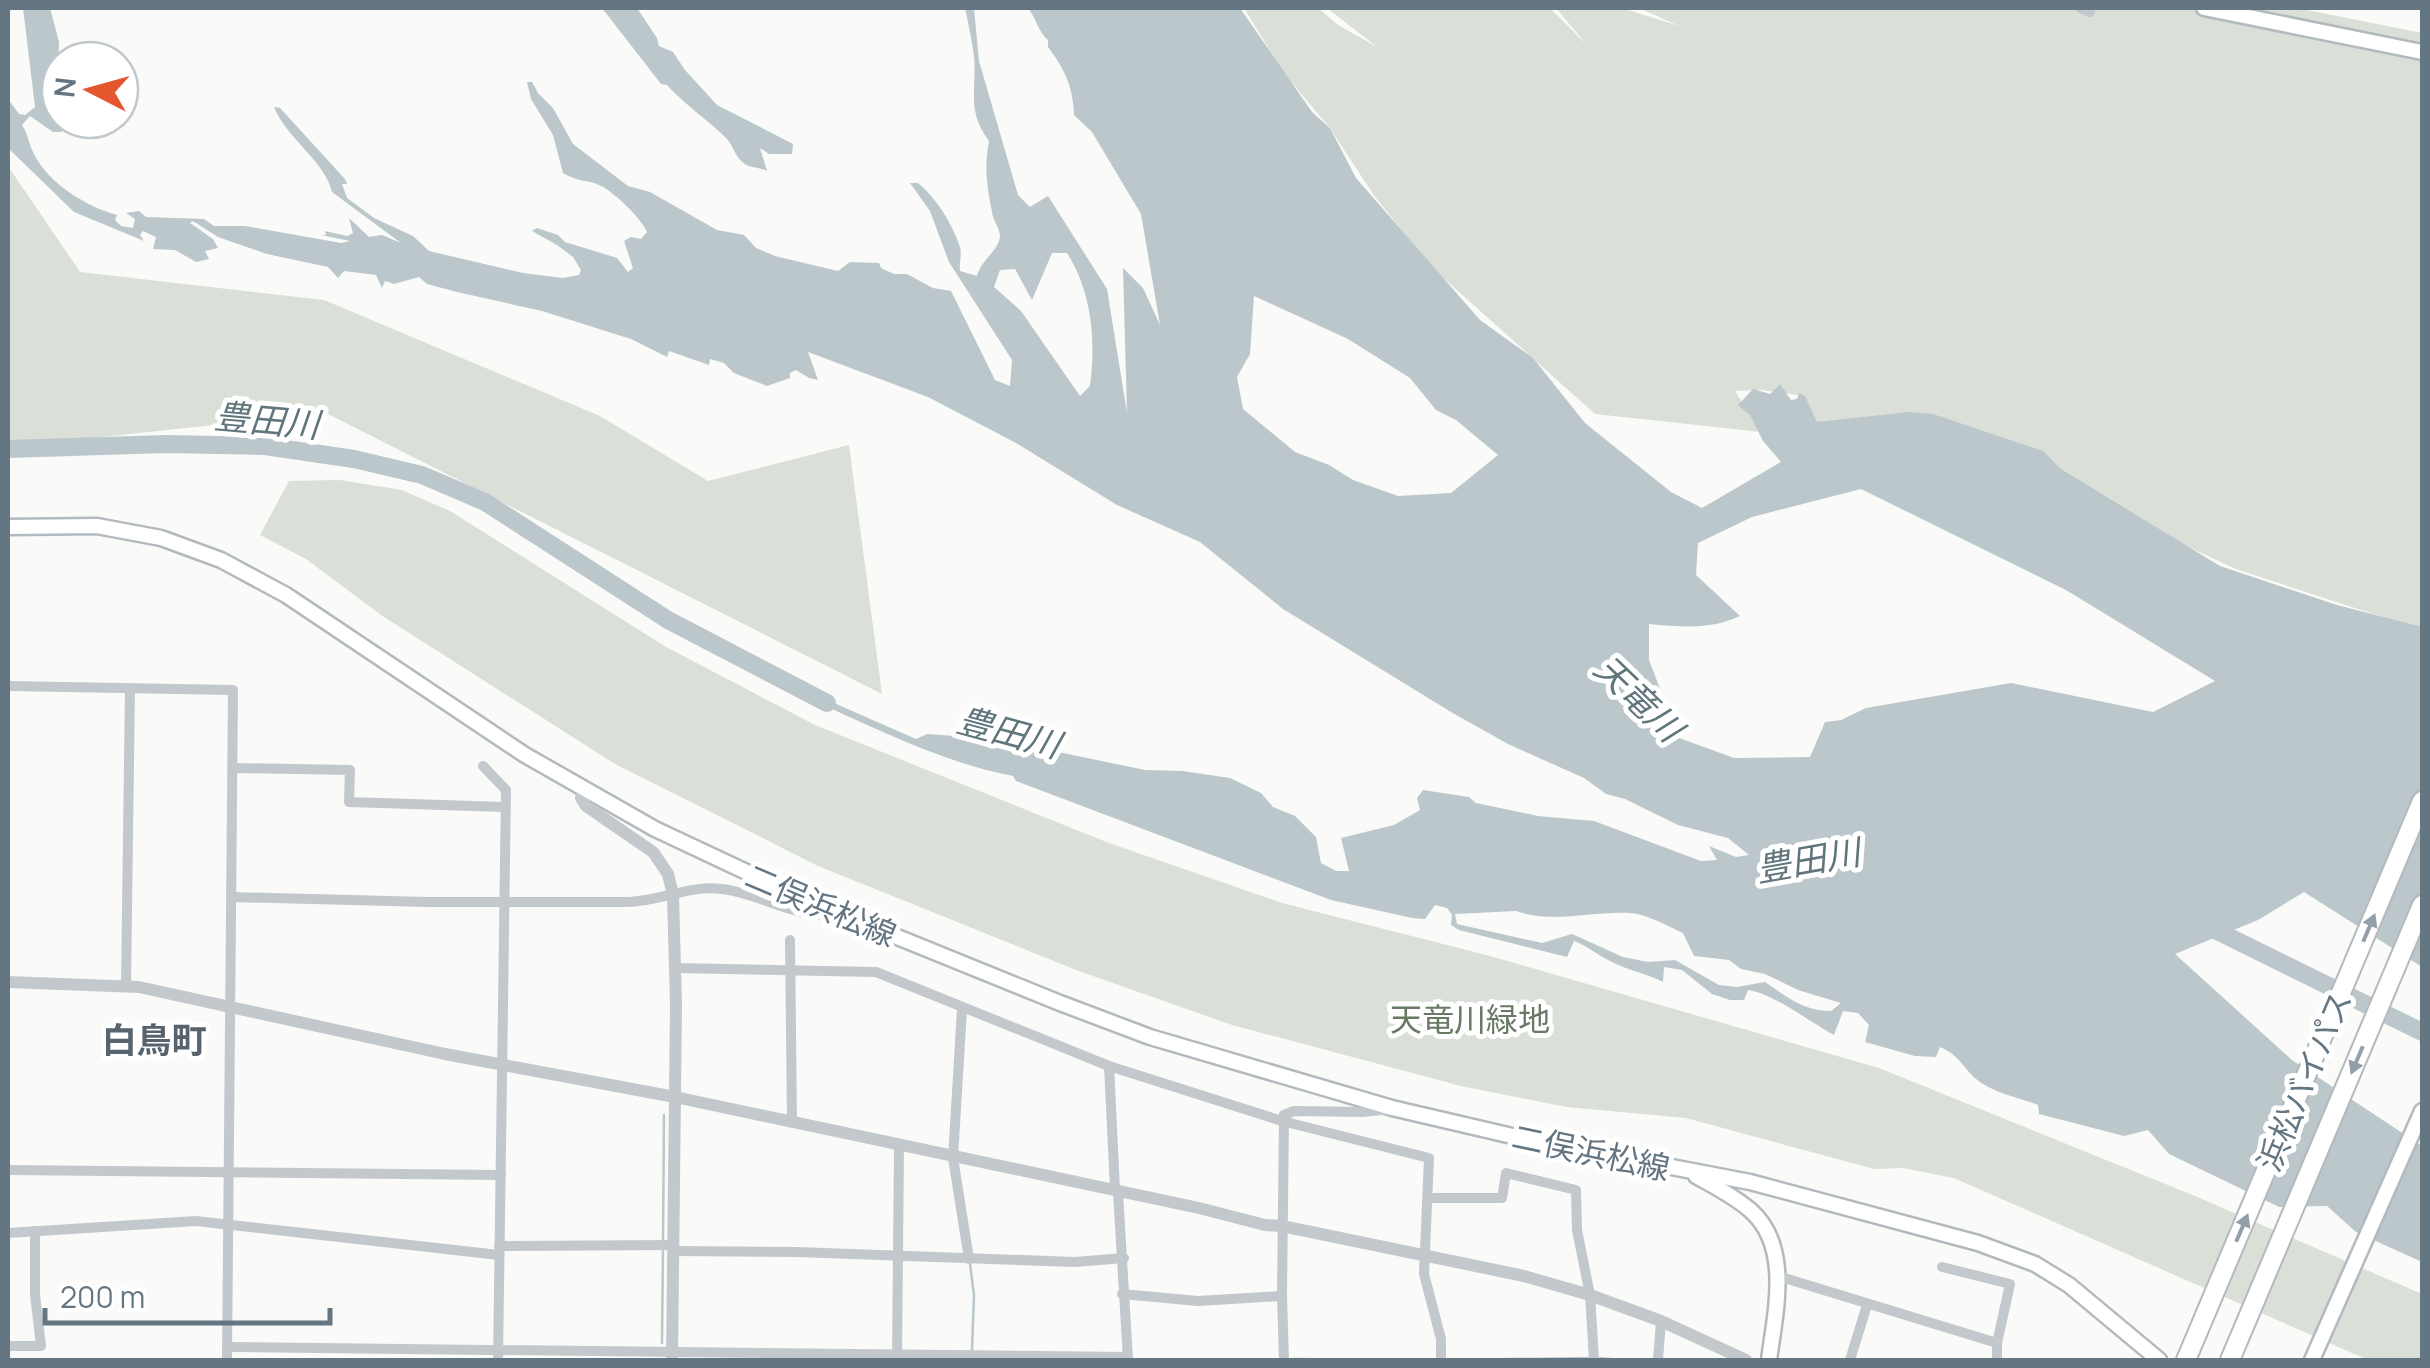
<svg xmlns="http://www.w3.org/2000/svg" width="2430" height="1368" viewBox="0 0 2430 1368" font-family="Manrope,'Noto Sans JP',sans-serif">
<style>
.green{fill:#dadfd7}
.water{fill:#bbc7cb;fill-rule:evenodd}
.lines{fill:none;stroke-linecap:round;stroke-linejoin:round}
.stream{stroke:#bbc7cb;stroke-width:2.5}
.river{stroke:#bbc7cb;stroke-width:18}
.secondary-casing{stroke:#b3babf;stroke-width:19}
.trunk-casing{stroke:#b4b9bd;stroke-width:22}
.minor{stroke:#c3c8cc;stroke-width:10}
.tertiary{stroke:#c3c8cc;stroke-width:12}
.secondary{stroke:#fff;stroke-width:14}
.trunk{stroke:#fff;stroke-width:18}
.oneway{fill:#939fa8}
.labels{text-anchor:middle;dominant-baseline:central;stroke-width:10;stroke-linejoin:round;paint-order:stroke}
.street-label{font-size:32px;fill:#657683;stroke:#fff}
.park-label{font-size:32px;fill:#687a64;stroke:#fff}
.water-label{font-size:35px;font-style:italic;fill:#60757c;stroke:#fff}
.neighbourhood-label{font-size:35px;font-weight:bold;fill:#57646e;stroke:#fff}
</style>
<rect width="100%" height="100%" fill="#fafaf8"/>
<g class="green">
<path d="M1244,8h74l20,17 39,22 -50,-39h223l37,37 -31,-37h66l57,18 -40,-18h658l125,25v597l-186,-61 -56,-26 -163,-101 -201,-20 -11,-26 -44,-6 -26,1 26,41 -166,-18 -165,-148 -57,-72 -43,-66 -47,-56z"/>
<path d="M8,166l72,106 244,28 276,116 108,65 141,-36 33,249 -556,-281 -318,34z"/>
<path d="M340,480l62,10 48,21 216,136 149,78 294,118 173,60 208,53 389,112 316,128 227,98v66h-54l-414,-182 -51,-10 -29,1 -188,-51 -119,-11 -106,-21 -229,-61 -156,-55 -258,-104 -203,-102 -234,-149 -75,-56 -46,-24 29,-54z"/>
</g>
<g class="water">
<path d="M23,8h27l9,34 -2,51 5,39h-9l-23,-16 -8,9c6,9 7,20 12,29 14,29 53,53 83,61l-2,5 6,6 12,2 2,-9 -9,-6 13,-2 7,6 58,2 10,7h31l96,17 9,-2 -29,-6h5l-1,-4 22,5 6,-3 -4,-15 20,19 13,-2 19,8 -69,-51c-7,-31 -45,-53 -58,-85l6,1 65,71 2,5h-5l5,14 27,20 39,18 16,15 94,22 40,5 16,-3 2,-5 -8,-13 -16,-12 -25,-14 5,-3 21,7 7,7 52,16 11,14 5,-4 -9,-27 7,-4 10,2 6,-7c-5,-13 -33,-40 -46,-46 -13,-7 -21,-3 -38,-13l-10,-38 -22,-36 -4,-17h5l6,11 15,15 20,36 55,42 22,6 67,38 27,5 12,13 19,8 63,15 12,-9 29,1 2,5 13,6h13l26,14 18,3 44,89 15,6 2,-26 -63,-98 -19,-51 -20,-28h8c19,16 34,40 42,64 2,8 -1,15 0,24l17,5c3,-15 23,-26 23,-41 -1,-8 -7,-15 -8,-23 -5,-25 -8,-45 -3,-71 -23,-30 -12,-51 -15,-85 -2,-16 -6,-33 -9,-48h9l5,53 39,134 12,12 18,-11 59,93 20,124 -4,-145 20,20 17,37 -19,-111 -49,-82 -18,-17c-1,-29 -9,-45 -26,-68v-7c-9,-7 -12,-22 -20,-32h212l72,104 18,16 26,50 124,142 53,38 52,65 86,69 31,16 79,-46 -18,-21 -13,-26 -12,-10 15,-16 17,5 10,-10 11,16 6,-1 2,-6 6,3 12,26 92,-10 24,2 110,37 18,18 159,97 117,39 85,22v340l-118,-75 -46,28 -83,34 117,106 130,86v116l-66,-30 -29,-26 -48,1 -110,-53 -21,-24 -24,6 -85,-22 -1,-9c-18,-7 -39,-11 -55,-21 -19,-12 -21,-28 -43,-37l-4,10 -21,-1 -50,-14 4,-17 -11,-12 -15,-2 -9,24c-24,-13 -62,-42 -86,-45l-4,10h-14l-18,-6 -30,-24 -18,-3 -1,15c-17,-9 -37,-12 -53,-21 -13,-6 -22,-15 -36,-20l-7,16 -108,-27 -8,-5 1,-10 -5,-7 -12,-3 -10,14 -13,-1 -81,-18 -315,-119 -3,-5c-76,-15 -134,-47 -204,-77v-7l107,47 11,-5 28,2 21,-16 58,27 111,23 37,1 48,7 31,15 12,14 22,9 21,21 5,26 15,8h13l-8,-33 53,-13 26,-15 -3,-12 6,-8 46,7 7,6 62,13 56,5 107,40 16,-1 -8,-14 27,11 13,-2 -21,-17 -50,-13 -53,-26 -19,-5 -22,-16 -76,-34 -57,-32 -168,-103 -83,-67 -83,-37 -101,-62 -88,-46 -120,-45 10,28 -9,-2 -13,-8 -6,3v5l-23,8 -33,-13 -10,-10 -14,-4 -1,6 -40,-14 -2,6 -36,-18 -89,-28 -85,-19 -30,-8 -8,-7 -25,7 -9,-3 -3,7 -6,-13 -32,-4 -6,7 -10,-11 -61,-13 -49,-17 -25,-16 -3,2 23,16 5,9 -13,3 4,8 -13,3 -21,-12 -22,-1 3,-12 -13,-6 -3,4 4,6 -70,-29 -66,-64v-49l11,15 6,1 10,-8zM1052,253h15c25,39 29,88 23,133l-10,10 -59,-85 -27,-24 6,-17 15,-1 17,31zM1254,296l94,43 62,39 26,32 20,10 42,35 -47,38 -53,3 -45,-16 -24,-15 -34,-13 -52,-43 -6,-32 13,-23zM1861,489l205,101 149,91 -62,31 -142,-29 -145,25 -25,12 -16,2 -15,35 -76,1 -55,-20 -30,-78v-36c32,3 61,6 91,-8l-44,-41 2,-32 54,-26zM1516,911c37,13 75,0 114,2 17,1 37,13 53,20l11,23 35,4 12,9 24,5 33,16 43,13 -10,8c-28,0 -44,-14 -66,-29l-28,5 -18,-2 -44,-25 -27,2 -25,-5 -51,-23 -30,9 -85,-19 -2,-10z"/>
<path d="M602,8h35l20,30 2,8 14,6 12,18 32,35 76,39 -1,10h-23l-9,-6 7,23c-8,-4 -16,-3 -22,-7 -10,-6 -11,-18 -19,-26 -19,-19 -41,-33 -59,-53l-6,-1z"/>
</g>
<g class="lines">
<g class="stream">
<path d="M663,1239l1,-124"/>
<path d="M970,1264l4,31 -2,55"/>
<path d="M662,1343l1,-96"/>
<path d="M1598,1358l24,2"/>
<path d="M1294,1359l140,1"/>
<path d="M1443,1360l147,-2"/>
</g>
<g class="river">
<path d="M8,449l158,-5 99,2 89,13 68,16 63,27 183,118 159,83"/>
<path d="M2203,924l219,108"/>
</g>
<defs>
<g id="secondary">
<path d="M2204,8l218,44"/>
<path d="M8,527l89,-1 64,12 60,22 65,35 239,160 130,74 151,71 254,103 90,34 242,71 133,31 225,43 228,61 57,21 34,21 90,75"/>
<path d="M1696,1176c18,10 38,20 54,34 42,36 25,103 19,150"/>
<path d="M2312,1360l110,-249"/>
</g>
<g id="trunk">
<path d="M2186,1360l236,-559"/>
<path d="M2230,1360l192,-455"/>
</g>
</defs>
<use href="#secondary" class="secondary-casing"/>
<use href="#trunk" class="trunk-casing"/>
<g class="minor">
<path d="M2080,8l10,4"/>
<path d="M8,686l225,4 -6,670"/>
<path d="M483,766l23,24 -8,570"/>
<path d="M233,768l117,2 -1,32 155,5"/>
<path d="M231,897l197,5h201c32,-1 60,-17 93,-13 39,4 75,32 115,24"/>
<path d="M790,940l2,183"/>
<path d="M675,968l201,4 233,94 173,55 147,37 -5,116 17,65v21"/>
<path d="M126,985l4,-297"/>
<path d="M962,1009l-9,149 16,101"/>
<path d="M1109,1066l6,123 3,3 10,168"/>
<path d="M8,1170l493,5"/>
<path d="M1428,1198h74l4,-25 70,17 1,40 13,65 4,65"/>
<path d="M8,1233l188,-12 303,34"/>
<path d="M499,1246l175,-1"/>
<path d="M673,1251l124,1 278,10 49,-4"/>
<path d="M1942,1267l68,17 -13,59v17"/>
<path d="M1778,1276l219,67"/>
<path d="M1122,1294l76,7 84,-5"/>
<path d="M8,1346h33l-6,-51v-64"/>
<path d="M227,1347l901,10"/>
<path d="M897,1360l2,-213"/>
<path d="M1284,1360l-2,-64 2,-181 10,-4 69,1 28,-3"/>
<path d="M1658,1360l3,-39"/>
<path d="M1850,1360l17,-55"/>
</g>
<g class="tertiary">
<path d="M585,790l-4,8 5,8 67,46 15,22 5,21 3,110 -4,355"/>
<path d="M8,982l131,5 306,67 230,43 524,111 66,17 17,1 242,50 66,19 71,26 85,39"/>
</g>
<use href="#secondary" class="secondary"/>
<use href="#trunk" class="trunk"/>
</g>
<defs><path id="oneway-solid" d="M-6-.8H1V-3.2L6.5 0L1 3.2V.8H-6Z" transform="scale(2.5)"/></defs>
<g class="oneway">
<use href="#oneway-solid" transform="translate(2369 928) rotate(-67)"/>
<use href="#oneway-solid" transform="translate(2357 1060) rotate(113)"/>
<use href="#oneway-solid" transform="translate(2242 1228) rotate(-67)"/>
</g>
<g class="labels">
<g class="street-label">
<text transform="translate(821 905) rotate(23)">二俣浜松線</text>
<text transform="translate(2304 1081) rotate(-67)">浜松バイパス</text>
<text transform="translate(1591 1152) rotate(12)">二俣浜松線</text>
</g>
<g class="park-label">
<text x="1470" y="1019">天竜川緑地</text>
</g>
<g class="water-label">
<text transform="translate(267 420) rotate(5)">豊田川</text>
<text transform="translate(1639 698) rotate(44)">天竜川</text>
<text transform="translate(1009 732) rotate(15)">豊田川</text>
<text transform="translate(1808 860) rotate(-10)">豊田川</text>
</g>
<g class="neighbourhood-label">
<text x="154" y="1040">白鳥町</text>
</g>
</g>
<rect width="2430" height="1368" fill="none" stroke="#657683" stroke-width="20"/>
<g transform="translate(90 90) rotate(276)"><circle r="48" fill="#ffffff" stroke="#c1c8cd" stroke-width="2.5"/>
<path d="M0-8L18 38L0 25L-18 38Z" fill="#e4572e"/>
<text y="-15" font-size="28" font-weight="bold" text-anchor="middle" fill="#657683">N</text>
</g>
<path d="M45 1308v15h285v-15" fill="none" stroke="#657683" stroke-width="5"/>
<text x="60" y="1308" font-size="30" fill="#657683" stroke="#ffffff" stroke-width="8" paint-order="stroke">200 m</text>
</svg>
